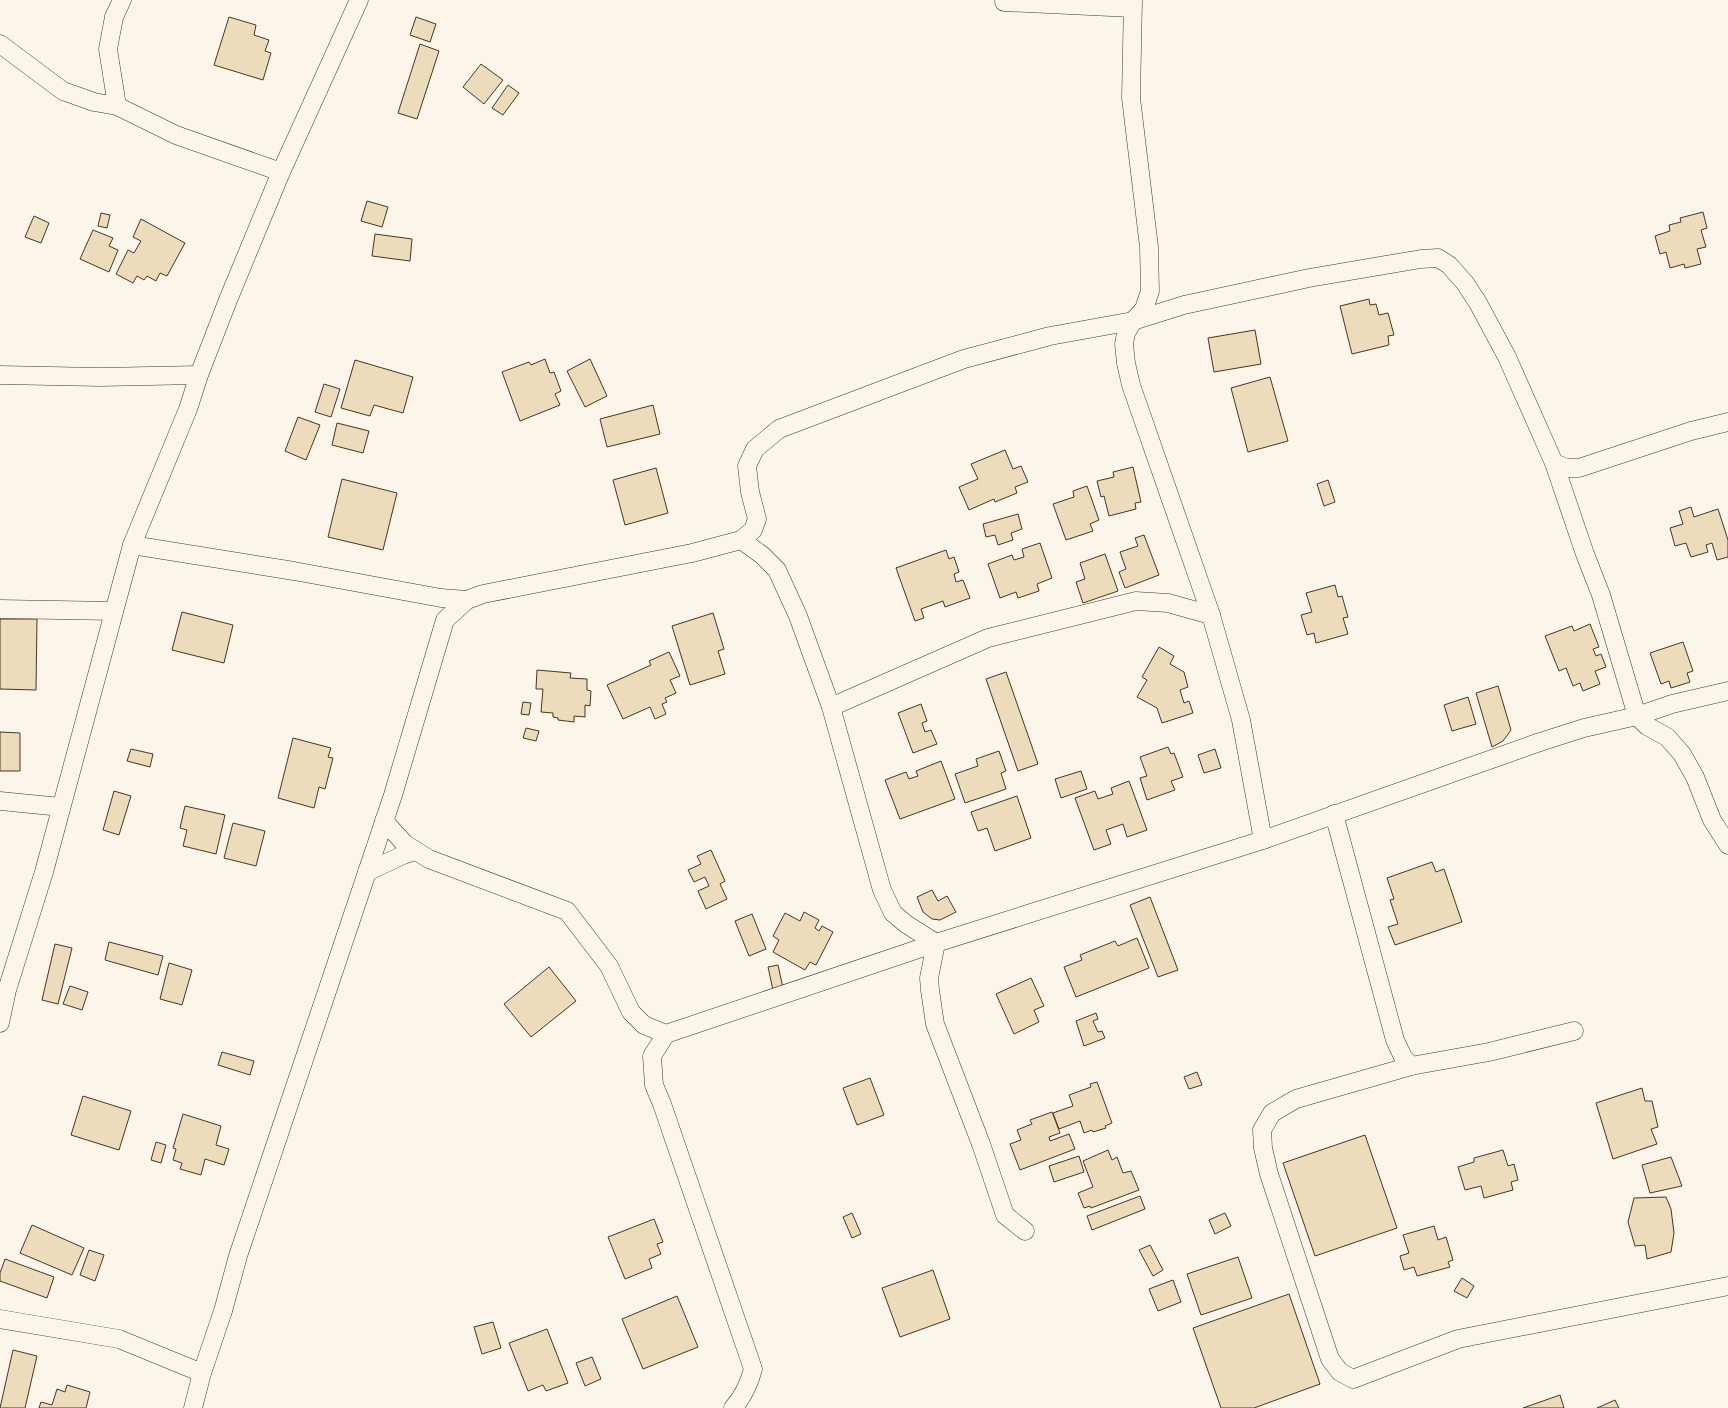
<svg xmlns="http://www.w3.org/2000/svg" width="1728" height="1408" viewBox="0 0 1728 1408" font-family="'Nunito Sans',sans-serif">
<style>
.building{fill:#ecdcbc;stroke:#4a3520}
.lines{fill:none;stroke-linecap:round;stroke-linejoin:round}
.street-casing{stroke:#4a3520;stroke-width:19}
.street{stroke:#fbf6e9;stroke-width:18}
</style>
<rect width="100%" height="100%" fill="#fbf6e9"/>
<g class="building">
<path d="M229,17l27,8 -2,10 15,5 -4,11 6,2 -8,27 -49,-15z"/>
<path d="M416,17l20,7 -6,18 -20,-7z"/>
<path d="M420,44l19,7 -22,68 -19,-6z"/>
<path d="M481,64l22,16 -19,24 -21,-17z"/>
<path d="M508,85l11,8 -16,22 -11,-7z"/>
<path d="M367,201l21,6 -6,20 -21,-6z"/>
<path d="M1703,212l4,16 -6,2 5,17 -9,2 4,15 -16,4 -1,-4 -14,4 -4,-16 -6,2 -5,-18 15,-5 -1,-6 12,-3 -1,-4z"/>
<path d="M101,213l9,2 -3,13 -9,-2z"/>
<path d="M34,216l15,7 -8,20 -16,-6z"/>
<path d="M141,219l44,24 -18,33 -7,-3 -4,8 -9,-5 -3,4 -7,-4 -4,7 -17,-9 12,-24 6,3 7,-12 -8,-4z"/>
<path d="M93,230l20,8 -4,8 9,4 -9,22 -29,-13z"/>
<path d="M375,234l37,5 -2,22 -38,-5z"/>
<path d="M1369,299l1,6 6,-1 3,11 9,-2 6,22 -6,1 1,9 -37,9 -12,-48z"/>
<path d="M1255,330l6,34 -47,8 -6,-34z"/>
<path d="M545,359l5,14 4,-1 7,19 -6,3 5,11 -40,16 -18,-49 27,-10 2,3z"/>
<path d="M590,359l17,37 -22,11 -18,-36z"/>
<path d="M355,360l58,17 -10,36 -29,-8 -4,11 -29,-8z"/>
<path d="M1270,377l18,64 -40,11 -17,-64z"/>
<path d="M324,384l16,5 -9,28 -16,-5z"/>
<path d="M653,405l7,29 -53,13 -7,-28z"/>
<path d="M298,417l22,8 -14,35 -21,-9z"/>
<path d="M337,423l32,8 -6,22 -31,-8z"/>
<path d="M1005,450l8,19 8,-3 7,16 -13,5 2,6 -22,9 -1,-3 -25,11 -10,-23 19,-8 -7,-15z"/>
<path d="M1133,467l8,35 -6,1 1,6 -27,7 -5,-20 -3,1 -4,-16 17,-4 -1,-5z"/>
<path d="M656,468l12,45 -43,12 -12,-45z"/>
<path d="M342,479l55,14 -14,57 -55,-13z"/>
<path d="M1328,480l7,22 -11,4 -7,-22z"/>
<path d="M1087,486l12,34 -9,4 3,7 -27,9 -13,-36 21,-7 -1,-6z"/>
<path d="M1691,507l3,10 24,-8 10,31v17l-11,3 -5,-17 -6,2 2,7 -17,5 -5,-14 -11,3 -5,-18 13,-4 -4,-13z"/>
<path d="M1018,514l4,15 -11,4 2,7 -15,5 -3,-10 -9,2 -3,-13z"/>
<path d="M1144,535l15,40 -34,13 -6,-16 7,-3 -6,-17 18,-6 -3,-8z"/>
<path d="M1040,543l12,35 -15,6 2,7 -21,7 -2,-6 -16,6 -12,-34 24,-9 2,5 10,-3 -2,-8z"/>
<path d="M946,550l3,9 5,-2 5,15 -5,2 2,8 7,-2 7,18 -25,9 -2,-6 -22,8 3,9 -9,3 -19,-53z"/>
<path d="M1105,554l13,37 -35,12 -7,-21 9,-3 -5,-16z"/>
<path d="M1335,585l3,12 4,-1 6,21 -5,1 5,16 -32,9 -2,-10 -7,2 -6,-20 11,-3 -6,-19z"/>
<path d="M182,612l51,13 -9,38 -52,-13z"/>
<path d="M713,613l11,36 -6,2 7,23 -35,11 -18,-59z"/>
<path d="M0,619h37l-1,71 -36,-1z"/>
<path d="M1590,624l9,23 -6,2 3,7 5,-2 5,13 -11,4 5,13 -17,7 -3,-8 -7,3 -7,-18 -7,3 -14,-35 27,-10 2,5z"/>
<path d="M1683,642l10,29 -6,2 3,9 -19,6 -2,-7 -8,3 -11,-31z"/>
<path d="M1159,647l15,9 -4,8 14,8 4,15 -8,3 4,13 5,-2 4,12 -31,10 -5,-15 -20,-11 10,-17 -5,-3z"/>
<path d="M669,652l11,24 -10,4 6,13 -11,5 2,4 -5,2 4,10 -11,5 -5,-12 -27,12 -16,-34 44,-20 -2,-4z"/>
<path d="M537,670l34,3 -1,5 17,1v11l4,1 -1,15 -5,-1v12l-11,-1v6l-16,-2v-2l-5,-1v-4l-12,-1 2,-23h-7z"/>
<path d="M1006,672l32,92 -20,7 -32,-92z"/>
<path d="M1498,686l13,44 -8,11 -11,6 -16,-54z"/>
<path d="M1468,697l8,27 -24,7 -8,-26z"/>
<path d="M523,702l8,1 -2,12 -8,-1z"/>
<path d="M921,704l6,17 -5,2 3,9 6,-2 6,14 -24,9 -15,-40z"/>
<path d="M526,728l13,3 -3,10 -13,-3z"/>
<path d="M0,732l20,1v38h-20z"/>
<path d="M293,738l38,10 -3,9 5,1 -8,31 -6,-2 -5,21 -36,-10z"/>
<path d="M1168,747l3,7 3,-1 9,24 -12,4 4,9 -28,10 -7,-22 7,-2 -7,-19z"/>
<path d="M131,749l22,5 -3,13 -23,-6z"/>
<path d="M1215,749l6,19 -17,5 -6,-18z"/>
<path d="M999,751l7,20 -5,2 5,16 -41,14 -10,-29 23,-8 -2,-7z"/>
<path d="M941,761l14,38 -55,20 -15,-39 21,-8 3,7 9,-3 -2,-5z"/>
<path d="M1081,771l6,18 -26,9 -6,-19z"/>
<path d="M1129,781l18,49 -20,7 -4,-13 -17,6 5,14 -17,6 -19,-52 20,-7 3,8 15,-5 -2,-6z"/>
<path d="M114,791l17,5 -12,39 -16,-5z"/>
<path d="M1017,796l14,42 -36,13 -8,-23 -9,3 -7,-19z"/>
<path d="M185,806l40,9 -9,39 -33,-8 4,-16 -7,-2z"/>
<path d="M233,823l32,8 -9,35 -32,-8z"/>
<path d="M711,850l14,31 -5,3 7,15 -21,10 -8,-18 11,-5 -4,-9 -11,5 -6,-12 13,-6 -4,-8z"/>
<path d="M1432,862l4,10 8,-3 18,53 -67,23 -7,-18 10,-3 -8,-24 4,-1 -7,-21z"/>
<path d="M932,890l6,11 9,-5 9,16 -16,8 -8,-1 -9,-7 -6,-15z"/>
<path d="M1150,897l28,73 -20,7 -28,-72z"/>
<path d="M804,912l15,8 -4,8 4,3 3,-5 11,6 -17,33 -6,-3 -5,8 -32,-18 6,-12 -6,-4 12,-23 15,8z"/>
<path d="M752,914l14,35 -17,7 -14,-35z"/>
<path d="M1137,938l12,30 -73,29 -12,-30 18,-7 -2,-5 35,-14 3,5z"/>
<path d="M109,942l54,14 -5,19 -53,-15z"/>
<path d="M55,944l17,4 -14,56 -16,-4z"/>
<path d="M169,963l23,7 -10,35 -22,-6z"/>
<path d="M778,965l5,23 -10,2 -5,-23z"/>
<path d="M549,967l27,34 -45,36 -27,-33z"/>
<path d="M1031,978l13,28 -10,4 5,12 -25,12 -18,-40z"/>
<path d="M70,986l18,6 -6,18 -19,-6z"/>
<path d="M1096,1013l2,6 -5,2 5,11 4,-1 3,7 -21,8 -8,-25z"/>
<path d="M222,1052l32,9 -4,14 -32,-10z"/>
<path d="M1197,1072l5,13 -13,4 -5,-12z"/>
<path d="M870,1078l14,37 -27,10 -14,-37z"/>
<path d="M1097,1082l15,41 -7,3 1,2 -13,4 -1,-2 -8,3 -4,-12 -21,8 -6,-16 20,-7 -4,-11 22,-8 -1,-3z"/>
<path d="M1642,1088l3,13h7l6,26 -7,2 6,15 -44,15 -17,-56z"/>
<path d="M83,1096l48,15 -12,39 -48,-15z"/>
<path d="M1052,1112l8,21 -11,4 1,4 19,-7 6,15 -55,21 -10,-26 11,-4 -4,-10 15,-6 -2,-4z"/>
<path d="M183,1114l38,12 -5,19 13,4 -5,16 -19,-6 -4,16 -21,-6 2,-6 -9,-3 3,-11 -3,-1z"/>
<path d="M1365,1135l32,93 -82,28 -32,-93z"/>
<path d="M156,1142l10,3 -5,18 -10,-3z"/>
<path d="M1108,1150l4,10 5,-3 6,16 8,-2 8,19 -48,18 -1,-2 -6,2 -6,-15 15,-6 -10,-26z"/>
<path d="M1503,1150l5,16 6,-2 4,16 -7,2 2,8 -29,8 -3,-12 -16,4 -7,-23 16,-5v-4z"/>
<path d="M1079,1156l5,16 -30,10 -5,-16z"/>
<path d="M1671,1157l11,29 -32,7 -8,-28z"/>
<path d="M1140,1196l5,13 -53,21 -5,-14z"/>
<path d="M1666,1197l5,12 3,24 -3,19 -24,7 -2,-14 -10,1 -7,-24 6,-24z"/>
<path d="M852,1213l9,21 -9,4 -9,-21z"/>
<path d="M1225,1213l6,13 -16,8 -6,-14z"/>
<path d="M654,1219l9,23 -6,2 4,10 -12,5 3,9 -27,11 -17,-42z"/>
<path d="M32,1225l52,23 -12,27 -52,-22z"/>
<path d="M1434,1226l4,14 8,-3 7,23 -5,2 2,5 -33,9 -3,-9 -10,3 -4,-14 9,-3 -6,-18z"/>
<path d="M1150,1245l13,25 -10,6 -14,-26z"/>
<path d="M89,1250l15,5 -9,26 -15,-6z"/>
<path d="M1238,1257l14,41 -51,17 -14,-41z"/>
<path d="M5,1259l49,18 -7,21 -47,-17v-8z"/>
<path d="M933,1270l17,49 -50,18 -18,-49z"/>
<path d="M1462,1278l12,8 -7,12 -13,-7z"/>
<path d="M1173,1280l8,22 -23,9 -9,-22z"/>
<path d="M1289,1294l31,90 -66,24h-33l-28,-80z"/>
<path d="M677,1296l21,51 -55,22 -21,-50z"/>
<path d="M493,1322l8,26 -19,6 -8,-27z"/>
<path d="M547,1329l21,54 -22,8 -3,-6 -15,6 -19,-48z"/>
<path d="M13,1350l24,6 -12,52h-25z"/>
<path d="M592,1357l9,22 -16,7 -9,-23z"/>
<path d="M67,1385l23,7 -4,16h-47l2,-6 11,3 5,-16 8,3z"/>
<path d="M1560,1395l4,13h-41z"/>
<path d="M1615,1400l4,8h-22z"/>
</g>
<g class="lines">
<defs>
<g id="street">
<path d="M1133,0l-2,98 18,149 1,44 -6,18 -11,12 -7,12 -2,11 2,19 5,22 80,230 30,105 22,120"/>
<path d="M1004,2l128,6"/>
<path d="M0,44l63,47 31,11 23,4 59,29 105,37"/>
<path d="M117,106l-9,-57 6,-32 8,-17"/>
<path d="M0,375l100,2 99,-2"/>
<path d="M1554,463l13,5h12l112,-37 37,-9"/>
<path d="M741,540l21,15 15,15 21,46 33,91 51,183 11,23 13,11 30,19 -7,35 1,12 5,34 46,120 24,71 20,16"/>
<path d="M132,545l162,26 147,27 26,2"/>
<path d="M0,609l114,2"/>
<path d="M831,707l157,-69 148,-37 32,2 43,12"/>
<path d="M0,801l61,6"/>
<path d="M1334,814l61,226 8,17 8,9"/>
<path d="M384,821l21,23 24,15 138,52 42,55 22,46 13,13 22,9"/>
<path d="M367,872l36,-17 13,-4"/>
<path d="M0,1023l7,-33 37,-118 88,-327 56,-136 11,-34 29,-75 53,-128 78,-172"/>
<path d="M1574,1031l-85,21 -78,14 -115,33 -24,14 -10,17 1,18 6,26 61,185 10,13 13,7 105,-40 270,-53"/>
<path d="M0,1319l119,20 83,34"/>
<path d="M193,1408l9,-35 21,-62 15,-55 155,-461 52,-175 22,-20 16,-6 209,-41 49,-13 12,-10 4,-11 -7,-27 -3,-26 8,-17 24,-20 185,-70 86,-23 83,-15 51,-16 125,-27 112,-19 17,-1 11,7 16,18 13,20 29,54 47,106 31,91 16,41 36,121 10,10 20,11 15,17 13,23 17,43 16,25"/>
<path d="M733,1408c11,-12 16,-24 20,-39l-91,-265 -8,-19 -2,-29 14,-22 270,-91 327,-103 277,-98 44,-14 53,-12 35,-12 56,-13"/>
</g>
</defs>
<use href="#street" class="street-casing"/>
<use href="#street" class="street"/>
</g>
</svg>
